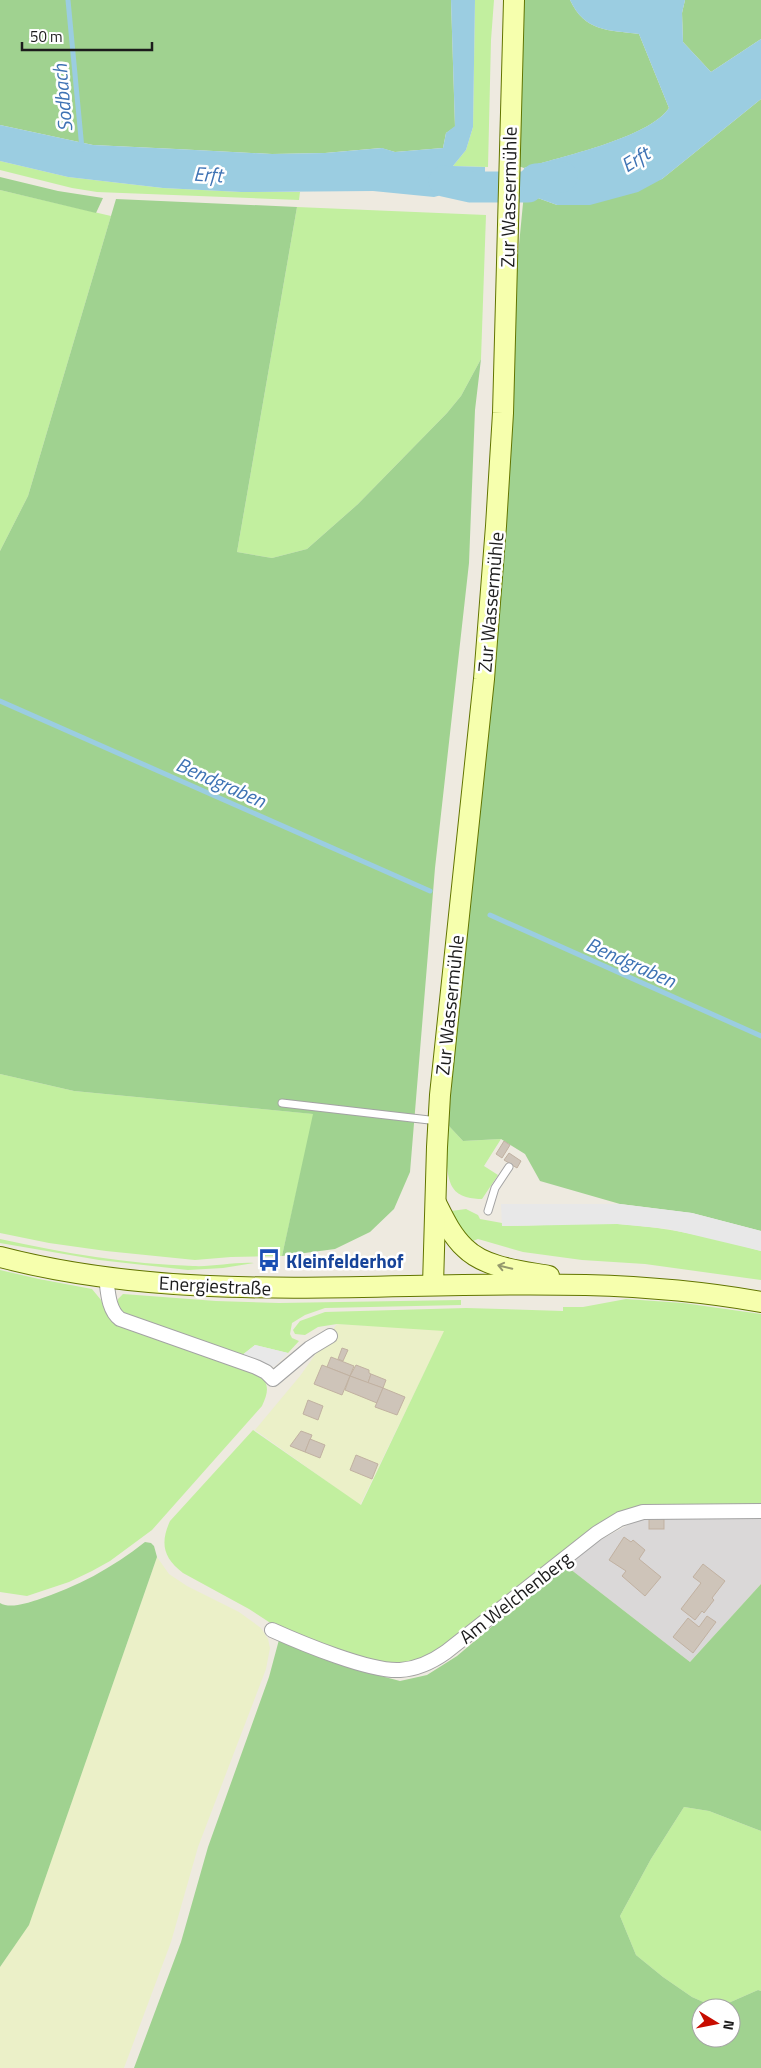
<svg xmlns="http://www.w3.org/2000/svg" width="761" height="2068" viewBox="0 0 761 2068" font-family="'Titillium Web',sans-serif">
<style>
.residential{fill:#dad8d8}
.farmland{fill:#ebf0c8}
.grass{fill:#c2ef9f}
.forest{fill:#a0d290}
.parking{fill:#e8e8e8}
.water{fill:#9bcde1}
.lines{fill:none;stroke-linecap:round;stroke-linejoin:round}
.stream{stroke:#9bcde1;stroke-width:5}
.river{stroke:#9bcde1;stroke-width:31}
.building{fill:#cec4b9;stroke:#c1b1a1}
.service-casing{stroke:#a3a3a3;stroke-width:9}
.minor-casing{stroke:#a3a3a3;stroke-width:16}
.secondary-casing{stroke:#627500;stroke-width:22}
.service{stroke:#fff;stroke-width:7}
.minor{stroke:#fff;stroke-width:14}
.secondary{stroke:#f6ffad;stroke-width:20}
.oneway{stroke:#94996c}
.labels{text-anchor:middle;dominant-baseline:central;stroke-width:5;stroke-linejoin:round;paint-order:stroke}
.street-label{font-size:19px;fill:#1c1c1c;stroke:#fff}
.transit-label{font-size:19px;font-weight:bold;fill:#164399;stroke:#fff;text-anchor:start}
.water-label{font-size:20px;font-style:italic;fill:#3f73b4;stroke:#fff}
</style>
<rect width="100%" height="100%" fill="#eeeae0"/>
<path class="residential" d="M761,1516v68l-71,78 -125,-97 37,-26 39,-21z"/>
<g class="farmland">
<path d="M337,1324l108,6 -85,175 -105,-75 45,-54z"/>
<path d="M157,1557l12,17 18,12 52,26 22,16 7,11 2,9 -4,21 -68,178 -27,95 -47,126h-124v-101l29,-43z"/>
</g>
<g class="grass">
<path d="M475,0h19l-3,40 -3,127 -35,-1 13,-16 7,-23z"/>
<path d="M0,161l68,16 95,11 78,4h59l-1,8 -202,-8 -25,-4 -72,-18z"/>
<path d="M0,190l111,26 -83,280 -28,55z"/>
<path d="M297,207l189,8 -5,144 -20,37 -14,17 -89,91 -51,45 -35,9 -35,-6z"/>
<path d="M0,1074l74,17 240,23 -32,142 -51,1 -36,3 -89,-9 -57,-8 -49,-10z"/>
<path d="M448,1125l15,16 38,-2 -17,27 14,9 -16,24c-9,0 -24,-2 -29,-11 -9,-14 -6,-46 -5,-63z"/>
<path d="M466,1209l12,6 2,4 22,4v3c38,0 77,-4 116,-2 48,3 96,13 143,27v29l-116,-16 -63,-4 -59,-8 -45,-13 -10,4 -17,-32z"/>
<path d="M0,1239c63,14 128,25 193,27 20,1 40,-4 61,-3l-31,5 -35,2 -89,-10 -99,-17z"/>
<path d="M0,1270l39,9 53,10 9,11 8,16 142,54c17,10 20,17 11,36l-110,124 -42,31 -18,10 -23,11 -42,14 -27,-4z"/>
<path d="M123,1294l93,7 63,2 182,-3v5l-136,3 -20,7 -13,8 -2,11 2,4 7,3 -11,12 -33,-8 -14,11 -115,-40 -9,-10 1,-7z"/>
<path d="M626,1299l57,4 78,11v191l-121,4 -203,143 -18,10 -36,1 -35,-7 -76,-32 -23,-15 -66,-36c-20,-15 -23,-30 -13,-52l83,-91 108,75 83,-174 -107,-7 -19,3 -13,8 -10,-1 -2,-4 7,-9 25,-9 141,-4 97,3v-4h20z"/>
<path d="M684,1807l25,4 52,20v160l-3,-1 -41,18 -25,-11 -29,-20 -27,-22 -16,-39 31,-57z"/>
</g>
<g class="forest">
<path d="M0,0h451l4,127 -9,6 -3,15 -48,4 -14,-4 -56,5 -53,1 -96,-5 -83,-4 -93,-20z"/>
<path d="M523,0h47c15,32 38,30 69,34l30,74c-20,30 -109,49 -145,60l-6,-2z"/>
<path d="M685,0h76v39l-50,33 -28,-30 -1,-29z"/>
<path d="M761,99v1132l-69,-18 -72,-9 -80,-23 -15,-27 -24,-15 -38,2 -15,-16 23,-248 45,-601 8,-83 33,12 105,-26z"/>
<path d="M0,177l58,14 45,7 -7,15 -96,-23z"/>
<path d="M116,199l181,8 -60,345 35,6 35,-9 51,-45 89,-91 14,-17 20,-37 -6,51 -6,153 -34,305 -25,304 -16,37 -24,23 -35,17 -53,7 31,-142 -239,-23 -74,-17v-523l28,-55z"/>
<path d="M145,1542l6,1 3,3 3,11 -128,368 -29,42v-364c10,6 27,0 37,-3 40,-13 75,-32 108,-58z"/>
<path d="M565,1565l125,97 71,-78v247l-52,-20 -25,-4 -33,52 -31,57 16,39 27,22 29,20 25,11h-16v30h30v-30h-14l41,-18 3,1v77h-627l47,-126 27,-95 61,-170 11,-41 82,35 38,10 27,-6 30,-19z"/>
</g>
<g class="parking">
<path d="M501,1204h119l72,9 69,18v20l-92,-22 -52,-5 -115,2z"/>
<path d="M255,1345l33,8 -14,14 -33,-11z"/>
</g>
<g class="water">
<path d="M451,0h24l-2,127 -7,23 -13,16 32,1v11l-33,2 33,1v12l-32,-1 -19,5 -61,-6 -132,1 -78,-4 -95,-11 -68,-16v-36l93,20 83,4 96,5 53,-1 57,-5 13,4 48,-4 3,-15 9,-7z"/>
<path d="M570,0h115l-3,13 1,29 28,30 50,-33v60l-99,80 -24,13 -48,13h-33l-33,-12v-25c35,-11 125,-30 145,-60l-30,-74c-31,-4 -54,-2 -69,-34z"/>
</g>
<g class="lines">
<g class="stream">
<path d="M68,0l14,149"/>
<path d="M0,701l430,190"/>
<path d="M490,915l271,121"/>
</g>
<path class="river" d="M444,181l27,6h57l8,-8 26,-2"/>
</g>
<g class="building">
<path d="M504,1141l6,4 -8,13 -6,-4z"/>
<path d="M509,1153l12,8 -4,7 -13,-8z"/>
<path d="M342,1348l6,2 -5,11 -5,-2z"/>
<path d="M331,1357l23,9 -4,10 -23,-9z"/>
<path d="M322,1365l28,11 -8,19 -28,-11z"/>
<path d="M356,1365l13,5v3l2,1 -3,9 -18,-7z"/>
<path d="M371,1374l15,6 -3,8 -15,-5z"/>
<path d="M350,1376l33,12 -6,15 -32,-13z"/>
<path d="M383,1388l22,9 -8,18 -22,-8z"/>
<path d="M308,1400l15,6 -5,14 -15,-6z"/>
<path d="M301,1431l11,4 -7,17 -15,-6z"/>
<path d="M310,1439l15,6 -5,13 -15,-6z"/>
<path d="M356,1455l22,9 -6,15 -22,-9z"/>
<rect x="649" y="1518" width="15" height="11"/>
<path d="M624,1537l7,5 2,-2 12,10 -6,9 22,18 -16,19 -23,-20 4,-5 -17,-11z"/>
<path d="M703,1564l22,17 -13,17 2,2 -10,13 -2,-2 -7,9 -14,-11 20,-26 -8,-6z"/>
<path d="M707,1616l9,6 -23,31 -20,-16 15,-19 11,9z"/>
</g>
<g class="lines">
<defs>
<g id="service">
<path d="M282,1103l156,18"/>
<path d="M488,1211l7,-23 14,-21"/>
</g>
<g id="minor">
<path d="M106,1277c2,14 2,33 14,42l136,48 10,5 7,7 37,-31 20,-12"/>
<path d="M272,1630c29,13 98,42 128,40 17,-1 32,-8 46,-18l151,-119 23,-14 23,-7 118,-1"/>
</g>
<g id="secondary">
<path d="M436,1203c8,16 16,33 29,45 20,20 57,23 84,28"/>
<path d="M0,1257c249,65 509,-1 761,45"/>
<path d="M433,1285l4,-138 3,-52 44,-416 12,-153 7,-113 11,-413"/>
</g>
</defs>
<use href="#service" class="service-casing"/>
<use href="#minor" class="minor-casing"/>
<use href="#secondary" class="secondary-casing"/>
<use href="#service" class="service"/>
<use href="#minor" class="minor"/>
<use href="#secondary" class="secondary"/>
</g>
<defs><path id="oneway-shaft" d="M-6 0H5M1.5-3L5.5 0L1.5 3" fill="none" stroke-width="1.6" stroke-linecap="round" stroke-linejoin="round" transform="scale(1.25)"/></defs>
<use class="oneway" href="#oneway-shaft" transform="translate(505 1267) rotate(-166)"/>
<defs>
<symbol id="bus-bare" viewBox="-9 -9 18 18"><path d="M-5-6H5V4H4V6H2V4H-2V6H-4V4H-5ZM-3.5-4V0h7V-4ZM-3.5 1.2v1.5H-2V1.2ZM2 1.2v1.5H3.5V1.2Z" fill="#1a4fb4" stroke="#fff" stroke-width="2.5" paint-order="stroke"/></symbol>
</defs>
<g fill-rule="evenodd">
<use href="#bus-bare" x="253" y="1244" width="32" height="32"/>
</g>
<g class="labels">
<g class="street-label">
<text transform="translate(508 197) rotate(-89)">Zur Wassermühle</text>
<text transform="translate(490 602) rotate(-85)">Zur Wassermühle</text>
<text transform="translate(449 1005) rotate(-84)">Zur Wassermühle</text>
<text transform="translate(215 1285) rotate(3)">Energiestraße</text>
<text transform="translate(515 1597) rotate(-38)">Am Welchenberg</text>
</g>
<g class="transit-label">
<text x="286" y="1260">Kleinfelderhof</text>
</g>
<g class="water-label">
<text transform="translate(62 98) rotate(-95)">Sodbach</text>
<text transform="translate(635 159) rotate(-32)">Erft</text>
<text transform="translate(208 174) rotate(3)">Erft</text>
<text transform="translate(221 782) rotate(24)">Bendgraben</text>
<text transform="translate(631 962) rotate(24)">Bendgraben</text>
</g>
</g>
<g transform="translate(716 2023) rotate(100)"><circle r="24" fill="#ffffff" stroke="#a4a4a4"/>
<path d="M0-4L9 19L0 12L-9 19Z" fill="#c70c00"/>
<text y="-8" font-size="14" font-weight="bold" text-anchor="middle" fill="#1c1c1c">N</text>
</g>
<path d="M22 42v8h130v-8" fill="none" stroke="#1c1c1c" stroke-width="2.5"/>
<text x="30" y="42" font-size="15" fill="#1c1c1c" stroke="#ffffff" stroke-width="4" paint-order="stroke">50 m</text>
</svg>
